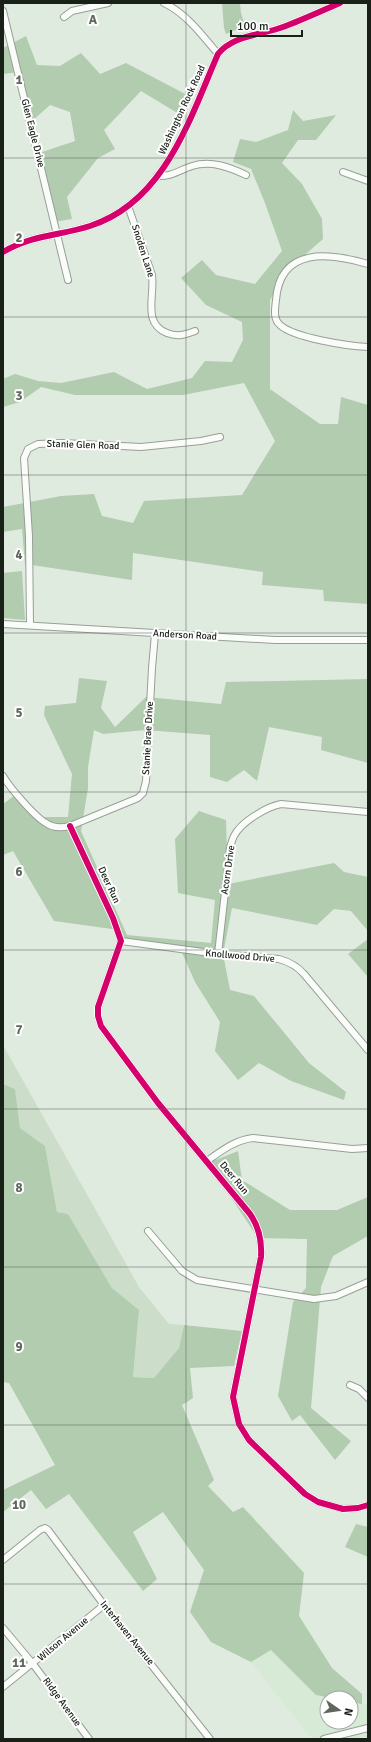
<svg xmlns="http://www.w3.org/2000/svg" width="371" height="1742" viewBox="0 0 371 1742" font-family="Signika,sans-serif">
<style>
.built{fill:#d7ead6}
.green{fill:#ccdeca}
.forest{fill:#b1ccae}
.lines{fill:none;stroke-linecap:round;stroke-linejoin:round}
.minor-casing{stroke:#979f96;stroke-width:8}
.minor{stroke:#fafcfa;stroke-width:6}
.cycleway-casing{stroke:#fff;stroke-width:8}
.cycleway{stroke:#d6006c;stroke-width:6}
.grid{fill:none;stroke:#5f675e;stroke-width:1;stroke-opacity:0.55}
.labels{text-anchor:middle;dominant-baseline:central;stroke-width:4;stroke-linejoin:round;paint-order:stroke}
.street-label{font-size:10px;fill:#192018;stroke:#fff}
.grid-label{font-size:13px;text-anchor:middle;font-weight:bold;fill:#5f675e;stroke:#fff;stroke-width:4;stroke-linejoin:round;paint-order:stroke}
</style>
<rect width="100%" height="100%" fill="#e0ebdf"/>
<path class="built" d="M271,1650l45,45 15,3h-4v24h24v-20l11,2h6v35h-56l-61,-77z"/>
<path class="green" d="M3,1045l136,242 30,37 15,1 -5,23 -25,30 -21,-1 6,-67 -27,-22 -44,-74 -11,-2 -12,-66 -25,-18 -5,-39 -12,-5z"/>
<g class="forest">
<path d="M222,3h18l1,10 4,13 -19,8 -2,-6z"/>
<path d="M26,36l11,29 23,1 21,-13 19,21 26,-11 67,35 -9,19 -43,-26 -37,39 11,19 -17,9 -31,39 5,22 -18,3 -15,-69 36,-12 -5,-29 -20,-7 -19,17 -12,-50 -16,2v-26z"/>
<path d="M293,110l10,11 33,-6 -20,25h-18l-16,23 20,21 20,35 1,20 -31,27 -22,34v89l50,35h18l3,-27 27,8v199l-44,-3 -1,-11 -61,-5 1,-13 -130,-19 -1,27 -107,-16 -3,-35 -19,3v-25l58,-11 33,-2 8,22 31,7 11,-22 98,-6 33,-54 -31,-58 -61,12h-108l-34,-8 -21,15 -17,5v-28l12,-5 23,7 23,2 53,-11 33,17 45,-11 13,-17 27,1 11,-22 -1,-18 -36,-17 -25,-27 21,-18 14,15 39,9 27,-33 -17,-48 -14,-34 -18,-7 7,-23 16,3 32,-12z"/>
<path d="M22,571l3,49 -22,-2v-45z"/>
<path d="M79,678l28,3 -6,27 14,19 31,-30 75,7 5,-22 142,-3v84l-47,-13 1,-13 -53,-10 -12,54 -13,-11 -17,12 -17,-5v-42l-65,-5 -42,4 -9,-4 -6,37v21l-7,43 46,104 84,8 4,-43 -37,-7 -3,-54 24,-28 27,9 2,64 106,-21 10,9 24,5v54l-17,-20 -17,-2 -17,16 -85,-17 -9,46 7,36 24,6 55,67 37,29 -2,8 -53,-19 -32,-18 -21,17 -23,-29 5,-29 -25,-40 -15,-34 -57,-9 -4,-9 -65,-9 -41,-70 -10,4v-51l12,-9 25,22h28l4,-43 -28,-59 1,-9 31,-3z"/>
<path d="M368,939v38l-20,-23z"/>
<path d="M3,1084l12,5 5,39 25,18 12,66 11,2 44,74 27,22 -6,67 21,1 25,-30 5,-23 58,6 -8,35 -44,2 3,30 -11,7 32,75 -6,6 25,26 10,-5 61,66 -5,43 33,52 30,26v10l-11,-2v-4h-20l-15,-3 -45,-45 -20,12 -40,-20 -21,-30 14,-42 -41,-58 -30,20 24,47 -14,12 -74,-97 -23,15 -15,-19 -28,22v-22l52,-25 -46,-82 -6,-1z"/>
<path d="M238,1151l4,29 48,30h47l31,-13v39l-35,20 -12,31 -10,121 40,33 -16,19 -35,-45 -8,6 -14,-25 15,-94 13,-14 1,-49 -49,-1 -50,-75z"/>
<path d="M356,1524l12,3v30l-23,-10z"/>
</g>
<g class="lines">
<defs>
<g id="minor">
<path d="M164,3c23,11 38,32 54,51"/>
<path d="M3,11l65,269"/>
<path d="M64,17l8,-6 36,-8"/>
<path d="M343,172l25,9"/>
<path d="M157,176c14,1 23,-6 35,-10 19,-6 37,1 54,9"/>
<path d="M128,206l24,69c3,21 -10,48 15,58 10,4 18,2 28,-2"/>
<path d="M3,252c31,-18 56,-16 87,-26 75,-24 100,-108 128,-172 15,-19 44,-19 65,-27 19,-7 38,-16 57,-24"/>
<path d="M368,264c-38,-11 -88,-18 -92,36 -1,9 -3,19 4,25 14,13 68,21 88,22"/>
<path d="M3,624l272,16h93"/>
<path d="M30,625l-1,-89 -5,-78 4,-9 10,-5 24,-1 79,4 60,-6 19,-4"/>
<path d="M3,776c7,12 32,41 43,47 7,5 16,5 24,3l68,-28 5,-5 3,-12 6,-113 3,-34"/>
<path d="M70,826l43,92 8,23 -23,66v9l3,10 57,77 92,111c9,13 12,27 11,43l-28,140 6,27 10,16 56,54 13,8 25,7 15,-1 10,-3"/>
<path d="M121,941l97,13 61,5c11,3 18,7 25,15l64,76"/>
<path d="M218,954l12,-106c1,-4 2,-8 4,-12 7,-14 32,-29 47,-32l87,8"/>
<path d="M207,1161c14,-10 28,-21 46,-23l99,11 16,-1"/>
<path d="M148,1231l34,40 15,9 117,19 22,-3 32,-14"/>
<path d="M350,1385l9,4 9,9"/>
<path d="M3,1560l37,-30 5,-2 3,2 56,75 106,134"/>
<path d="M3,1628l30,36 56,75"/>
<path d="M3,1687l101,-82"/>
<path d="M324,1739l44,-11"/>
</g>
</defs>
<use href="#minor" class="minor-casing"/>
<use href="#minor" class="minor"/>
<defs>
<g id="cycleway">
<path d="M3,252c31,-18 56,-16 87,-26 75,-24 100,-108 128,-172 15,-19 44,-19 65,-27 19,-7 38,-16 57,-24"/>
<path d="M70,826l43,92 8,23 -23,66v9l3,10 57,77 92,111c9,13 12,27 11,43l-28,140 6,27 10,16 56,54 13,8 25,7 15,-1 10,-3"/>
</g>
</defs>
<use href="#cycleway" class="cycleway-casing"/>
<use href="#cycleway" class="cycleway"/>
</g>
<path class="grid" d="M186,3v1736M3,158h365M3,317h365M3,475h365M3,633h365M3,792h365M3,950h365M3,1109h365M3,1267h365M3,1425h365M3,1584h365"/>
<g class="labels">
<g class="street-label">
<text transform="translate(182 110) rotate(-65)">Washington Rock Road</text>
<text transform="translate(33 133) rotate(76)">Glen Eagle Drive</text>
<text transform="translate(143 251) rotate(72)">Snoden Lane</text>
<text transform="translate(83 445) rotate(2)">Stanie Glen Road</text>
<text transform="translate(185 635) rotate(3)">Anderson Road</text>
<text transform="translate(148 738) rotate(-87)">Stanie Brae Drive</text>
<text transform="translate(228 870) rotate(-82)">Acorn Drive</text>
<text transform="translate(109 885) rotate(65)">Deer Run</text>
<text transform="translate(240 956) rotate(5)">Knollwood Drive</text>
<text transform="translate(234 1178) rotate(50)">Deer Run</text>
<text transform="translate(127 1633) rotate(51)">Interhaven Avenue</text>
<text transform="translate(63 1639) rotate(-40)">Wilson Avenue</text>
<text transform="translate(62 1702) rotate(54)">Ridge Avenue</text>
</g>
</g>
<g class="grid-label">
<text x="93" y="24">A</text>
<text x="19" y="84">1</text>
<text x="19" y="242">2</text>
<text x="19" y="400">3</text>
<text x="19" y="559">4</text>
<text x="19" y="717">5</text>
<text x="19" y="876">6</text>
<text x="19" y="1034">7</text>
<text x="19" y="1192">8</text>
<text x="19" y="1351">9</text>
<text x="19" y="1509">10</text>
<text x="19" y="1667">11</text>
</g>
<rect width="371" height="1742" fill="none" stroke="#192018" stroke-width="8"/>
<g transform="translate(339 1710) rotate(103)"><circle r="19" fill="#ffffff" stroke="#a3a6a3"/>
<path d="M0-3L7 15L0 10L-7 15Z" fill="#5f675e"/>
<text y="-6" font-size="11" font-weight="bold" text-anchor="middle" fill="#192018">N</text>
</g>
<path d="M231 30v6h71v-6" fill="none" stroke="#192018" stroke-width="2"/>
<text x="237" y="30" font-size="12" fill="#192018" stroke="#ffffff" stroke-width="3" paint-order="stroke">100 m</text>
</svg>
